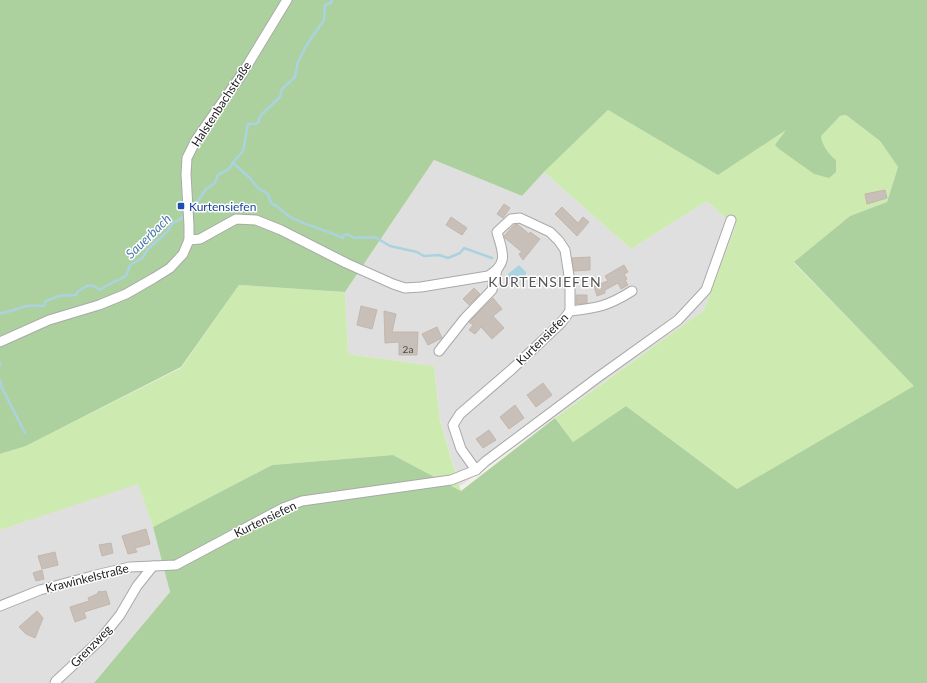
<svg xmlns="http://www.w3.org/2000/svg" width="927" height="683" viewBox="0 0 927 683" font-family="Lato,sans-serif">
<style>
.residential{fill:#e0dfdf}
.grass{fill:#cdebb0}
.forest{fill:#add19e}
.water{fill:#aad3df}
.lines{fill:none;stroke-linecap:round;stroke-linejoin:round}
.stream{stroke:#aad3df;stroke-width:2.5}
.building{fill:#c7bfb8;stroke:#c4b6ab}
.minor-casing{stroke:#a9a9a9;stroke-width:11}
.minor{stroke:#fff;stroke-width:9}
.transit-dot{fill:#1a4fb4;stroke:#fff;stroke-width:1.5}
.labels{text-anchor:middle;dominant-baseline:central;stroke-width:3;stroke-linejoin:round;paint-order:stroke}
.number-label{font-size:10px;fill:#4b4948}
.street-label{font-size:12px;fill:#222;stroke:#fff}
.transit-label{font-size:12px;fill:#164399;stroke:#fff;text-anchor:start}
.water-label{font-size:13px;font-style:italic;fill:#4a7aab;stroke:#fff}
.quarter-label{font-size:14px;letter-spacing:1px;fill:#555;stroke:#fff}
</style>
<rect width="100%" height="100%" fill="#f2efe9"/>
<g class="residential">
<path d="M434,160l88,36 22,-24 87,77 76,-48 28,26 -31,83 -244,176 -20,-65 -6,-55 -86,-12 -3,-62z"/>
<path d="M138,483l15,44 17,65 -76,91h-94v-153z"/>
</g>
<g class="grass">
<path d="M608,110l110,65 69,-46 59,-14 34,26 18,26 -11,35 -37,14 -56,47 121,123 -178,103 -111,-83 -53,36 -18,-24 149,-108 31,-83 -28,-26 -76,48 -87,-77z"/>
<path d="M239,285l106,7 3,62 86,12 6,55 21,70 -68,-36 -121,10 -119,62 -15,-43 -138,46v-76l26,-8 155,-78z"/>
</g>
<path class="forest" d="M0,0h927v683h-833l76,-91 -17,-65 119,-62 121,-10 68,36 94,-73 18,24 53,-36 111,83 177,-103 -120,-124 56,-46 37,-14 11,-35 -18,-26 -34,-26 -6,1 -19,20c0,8 9,20 15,24v12l-7,6 -15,-4 -35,-25 -4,-4 11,-15 -68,45 -110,-65 -64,62 -22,24 -88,-36 -89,132 -106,-7 -58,82 -155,79 -26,8z"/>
<path class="water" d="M519,265l7,7v3l-12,8 -5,-4 -1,-5z"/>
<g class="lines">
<g class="stream">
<path d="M233,163l17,15 8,10 10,6 3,9c8,3 13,11 21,15 16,8 34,12 51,20l1,-3 4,-1 6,4 21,-1 15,9 27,6 7,4 15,-1 9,3 12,-5 4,-5 28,10"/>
<path d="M195,205l11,-16 9,-6 3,-8 11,-6 6,-9 8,-9 5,-27h8l3,-3 1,-5 20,-19 2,-8 13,-12 3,-15 8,-16 18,-26 1,-15 6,-2 1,-3"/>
<path d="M0,313c10,0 18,-6 28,-7 5,-1 11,0 16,0l2,-5 13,-5 17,-1c2,-5 12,-11 18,-9 2,1 4,3 6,4 8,-6 17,-9 26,-14l4,-11 12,-7 6,-9 19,-17 5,-8 11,-7"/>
<path d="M0,363v2"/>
<path d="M0,380l2,8 23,45"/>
</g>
</g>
<g class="building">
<path d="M885,190l2,8 -20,6 -2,-10z"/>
<path d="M504,204l6,4 -7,10 -6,-4z"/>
<path d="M562,207l16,16 5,-6 6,5 -12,14 -22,-22z"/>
<path d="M451,217l16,11 -5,7 -16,-10z"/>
<path d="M517,224l12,10 1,-2 10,7 -17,21 -4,-6 3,-2 -17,-14 -1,-2 10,-11z"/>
<path d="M590,257v13l-16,1 -2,-13z"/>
<path d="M624,265l4,7 -4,2 3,5 -2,1 3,5 -7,4 -3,-6 -13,7v3l-8,3 -3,-10 14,-5 -3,-5z"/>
<path d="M474,288l6,6 -11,11 -6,-6z"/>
<path d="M576,295h11v8l-11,1z"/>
<path d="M493,298l9,11 -9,7 11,12 -12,11 -11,-12 -6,7 -6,-4 4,-5 -4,-3z"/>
<path d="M361,306l16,4 -5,19 -15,-4z"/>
<path d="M384,311l12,3 -4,18h26l-1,23h-18v-13l-14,1z"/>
<path d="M437,327l5,11 -14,7 -6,-11z"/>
<path d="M543,383l9,12 -16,12 -9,-12z"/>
<path d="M515,405l9,13 -15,11 -9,-12z"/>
<path d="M489,430l7,10 -13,8 -7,-9z"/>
<path d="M146,529l4,15 -15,4 2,4 -9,2 -6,-18z"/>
<path d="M111,543l2,10 -11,3 -3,-11z"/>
<path d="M55,552l3,13 -16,4 -4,-13z"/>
<path d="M42,570l2,9 -8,2 -3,-8z"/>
<path d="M99,591l2,1 5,-1 4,13 -26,8 2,6 -11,4 -5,-15 19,-6 -1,-3 9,-4z"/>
<path d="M37,611l6,7 -8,20 -9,-4 -7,-7z"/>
</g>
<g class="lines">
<defs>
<g id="minor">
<path d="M189,240l11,-1 36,-20 20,1 25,10 65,33 47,21 12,4 16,-1 67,-11c22,-13 14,-25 9,-44l14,-13 9,-1 30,14 9,9 6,9 5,32v29l-9,12 -50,47 -51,44 -7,11 8,24 15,21"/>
<path d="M570,311c28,-3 38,-5 62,-20"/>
<path d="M0,342l49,-22 50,-15 27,-11 28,-16 16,-10 13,-14 6,-14v-14l-3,-52 1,-16 9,-18 46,-66 45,-74"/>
<path d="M439,351l26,-33 27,-28 5,-20"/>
<path d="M153,566l23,-1 107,-57 19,-7 149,-21 25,-10 10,-9 111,-83 81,-58 28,-30 25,-70"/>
<path d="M0,606l40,-16 56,-15 34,-8 23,-1 -16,20 -17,29 -20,25 -44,41 -1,2"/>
</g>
</defs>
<use href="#minor" class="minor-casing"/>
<use href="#minor" class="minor"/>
</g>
<rect class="transit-dot" x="177" y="202" width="8" height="8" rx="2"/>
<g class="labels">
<g class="number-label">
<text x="408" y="349">2a</text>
</g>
<g class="street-label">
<text transform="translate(221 104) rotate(-57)">Halstenbachstraße</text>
<text transform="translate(542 339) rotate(-45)">Kurtensiefen</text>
<text transform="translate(265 519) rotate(-26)">Kurtensiefen</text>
<text transform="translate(87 578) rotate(-14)">Krawinkelstraße</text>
<text transform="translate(91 646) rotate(-46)">Grenzweg</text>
</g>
<g class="transit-label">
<text x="189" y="206">Kurtensiefen</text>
</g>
<g class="water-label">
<text transform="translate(148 236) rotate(-44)">Sauerbach</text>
</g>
<g class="quarter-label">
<text x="545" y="281">KURTENSIEFEN</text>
</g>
</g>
</svg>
